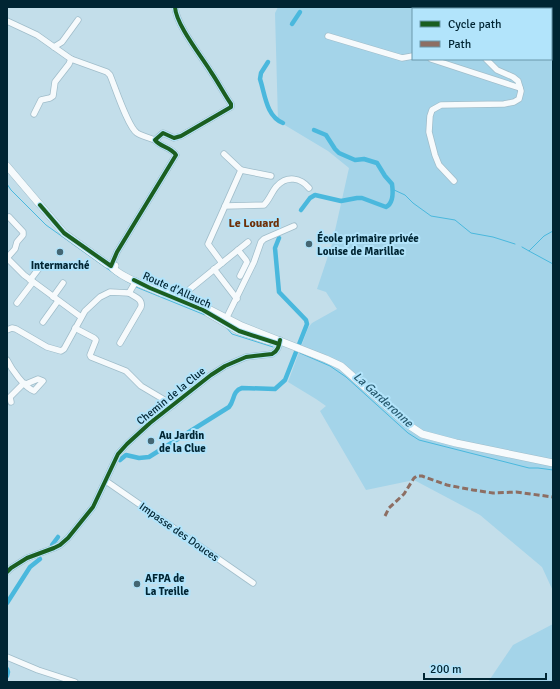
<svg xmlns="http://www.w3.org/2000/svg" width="560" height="689" viewBox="0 0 560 689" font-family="Signika,sans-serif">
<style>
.green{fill:#a4d4e9}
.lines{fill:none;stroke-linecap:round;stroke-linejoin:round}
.stream{stroke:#4ab8dd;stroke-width:1}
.canal{stroke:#4ab8dd;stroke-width:4.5}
.minor-casing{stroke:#a0bdca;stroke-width:7}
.major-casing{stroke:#a0bdca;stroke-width:8}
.minor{stroke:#f6fafc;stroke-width:5.5}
.major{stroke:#f6fafc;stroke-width:7}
.quiet{stroke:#8d6e63;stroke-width:3;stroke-dasharray:6 3;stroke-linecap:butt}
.cycleway-casing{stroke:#b2e4fb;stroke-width:6}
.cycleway{stroke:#1b5e20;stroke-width:4}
.poi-dot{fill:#446673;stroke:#b2e4fb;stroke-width:1.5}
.labels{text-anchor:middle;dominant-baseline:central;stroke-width:4;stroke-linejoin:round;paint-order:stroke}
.poi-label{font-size:11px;font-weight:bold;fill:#002533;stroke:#b2e4fb;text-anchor:start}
.street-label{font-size:11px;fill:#002533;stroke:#b2e4fb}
.neighbourhood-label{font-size:12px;font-weight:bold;fill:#6d3008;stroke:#b2e4fb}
.water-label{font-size:12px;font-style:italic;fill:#285a6f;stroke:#b2e4fb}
</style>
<rect width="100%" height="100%" fill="#c3deea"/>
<g class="green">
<path d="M278,7h176l-2,2h-39v50h138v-15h2v547l-11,-24 -62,-52 -66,-35 -48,10 -46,-79 6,-5 -10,-7 -28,-17 20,-54 4,-5 25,-14 -11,-17 -9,-3 15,-45 17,-76 -21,-17 -50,-30 -3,-108z"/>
<path d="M553,624v58h-65l25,-37z"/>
</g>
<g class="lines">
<g class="stream">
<path d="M7,184l4,6 35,35 73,52"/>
<path d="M392,189l13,6 8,8 18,13 24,4 16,13 22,4 22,7"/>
<path d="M522,247l7,4 15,-15 9,-5"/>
<path d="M529,251l24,13"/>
<path d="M126,281l4,2"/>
<path d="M136,287l69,28"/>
<path d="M225,326l7,8 41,13"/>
<path d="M300,353l30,13 16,11 62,56 11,7 110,28h9l15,2"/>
</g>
<g class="canal">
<path d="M292,24l8,-12"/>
<path d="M268,62l-7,11 -1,6c5,15 6,37 23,44"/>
<path d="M301,210l9,-12 5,-3 26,6 16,-3h5l24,9c8,-4 7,-16 6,-23l-7,-8 -8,-13 -13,-4 -9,1 -16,-7 -4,-4 -9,-14 -12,-5"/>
<path d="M120,460l6,-5 13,3 10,-1 80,-50c6,-7 3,-16 13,-19l33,1 10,-9 22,-56 -1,-4 -27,-28 -4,-44 4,-10"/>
<path d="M52,545l6,-8"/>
<path d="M7,603l23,-36 10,-8"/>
<path d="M7,669l1,3 -1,4"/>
</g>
<defs>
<g id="minor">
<path d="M461,7l1,2"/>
<path d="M516,7l1,2"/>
<path d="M7,21l30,14 34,24 36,13 3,3c5,12 18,52 27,58 5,3 12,5 18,7"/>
<path d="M551,34l2,-1"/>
<path d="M328,36l74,22 11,-2"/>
<path d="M54,47l8,-5 16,-22"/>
<path d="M431,59l89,29"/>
<path d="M34,114l7,-14 9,-2 3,-2 2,-14 14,-18 2,-5"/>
<path d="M224,154l17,16"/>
<path d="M454,181l-15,-16 -4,-10 -6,-23 1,-16 2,-6 9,-5 63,-1 10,-2 5,-3 2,-8 -3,-10 -5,-4 -16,-7 -11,-11"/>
<path d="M225,206l16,-36 30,6"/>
<path d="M238,250l8,10 1,2 -7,14"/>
<path d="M7,258l17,17 57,42"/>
<path d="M7,258l8,-9 2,-7 6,-7v-3l-14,-15"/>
<path d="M222,263l26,-21"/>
<path d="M111,266l6,-14 59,-97c-5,-8 -16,-8 -21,-15l8,-7 11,5 7,-2 50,-29v-3c-7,-10 -13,-22 -20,-32 -9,-15 -35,-47 -36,-65"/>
<path d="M214,269l23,30"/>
<path d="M30,280l10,-13"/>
<path d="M190,289l32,-26 -14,-19 17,-38 39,-1c6,-6 8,-14 13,-19 10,-11 24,-8 32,2"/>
<path d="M53,297l10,-14"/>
<path d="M17,303l16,-21"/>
<path d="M225,321l29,-59 7,-20 3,-3 30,-13"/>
<path d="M43,322l15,-21"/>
<path d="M75,328l19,10 2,2 -6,15 1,2 35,14 15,15 32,19"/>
<path d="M7,330l5,-2 4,1 31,18 14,4 3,-2 21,-38 15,-14 10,-5 19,1 7,-12"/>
<path d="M120,343l21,-36c2,-8 -6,-10 -12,-14"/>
<path d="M7,360c5,10 17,27 27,31l9,-10 -5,-2 -12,5 -2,-1 -14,14 1,5"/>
<path d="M106,481l147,102"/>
<path d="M7,572l4,-4 16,-10 27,-10 6,-3 8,-7 25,-31 25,-53 9,-10 23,-21 61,-48 14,-9 21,-9 26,-3c6,-3 7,-8 8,-14"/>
<path d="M7,657l31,13 37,12"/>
</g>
<g id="major">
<path d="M7,166l57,67 43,31 8,2"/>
<path d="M111,266c8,11 38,21 51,27"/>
<path d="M158,291l31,8 53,27 84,33 15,7 66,58 15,10 34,9 97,20"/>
<path d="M208,313l31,18 30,10"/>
</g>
</defs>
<use href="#minor" class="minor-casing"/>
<use href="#major" class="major-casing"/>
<use href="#minor" class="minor"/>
<use href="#major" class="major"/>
<path class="quiet" d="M385,516l4,-8 15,-14 10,-16 3,-2h5l25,9 26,5 20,3 23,-1 37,5"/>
<defs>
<g id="cycleway">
<path d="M40,205l24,28 47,33 6,-14 59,-97c-5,-8 -16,-8 -21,-15l8,-7 11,5 7,-2 50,-29v-3c-7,-10 -13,-22 -20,-32 -9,-15 -35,-47 -36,-65"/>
<path d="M134,280l16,8 53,22 36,21 40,13"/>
<path d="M7,572l4,-4 16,-10 27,-10 6,-3 8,-7 25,-31 25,-53 9,-10 23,-21 61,-48 14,-9 21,-9 26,-3c6,-3 7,-8 8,-14"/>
</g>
</defs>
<use href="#cycleway" class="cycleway-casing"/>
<use href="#cycleway" class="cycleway"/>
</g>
<g class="poi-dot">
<circle cx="309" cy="244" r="4"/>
<circle cx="60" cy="252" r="4"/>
<circle cx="151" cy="441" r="4"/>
<circle cx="137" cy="584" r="4"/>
</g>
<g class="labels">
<g class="poi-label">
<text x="317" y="238">École primaire privée<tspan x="317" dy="13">Louise de Marillac</tspan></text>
<text x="60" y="265" text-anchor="middle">Intermarché</text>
<text x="159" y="435">Au Jardin<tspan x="159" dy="13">de la Clue</tspan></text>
<text x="145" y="578">AFPA de<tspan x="145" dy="13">La Treille</tspan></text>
</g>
<g class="street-label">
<text transform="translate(177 290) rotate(24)">Route d'Allauch</text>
<text transform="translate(171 396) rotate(-39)">Chemin de la Clue</text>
<text transform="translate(179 532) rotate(35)">Impasse des Douces</text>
</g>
<g class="neighbourhood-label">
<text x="254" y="223">Le Louard</text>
</g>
<g class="water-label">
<text transform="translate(383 400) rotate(42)">La Garderonne</text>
</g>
</g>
<rect width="560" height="689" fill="none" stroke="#002533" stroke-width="16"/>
<rect x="412" y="8" width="140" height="52" fill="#b2e4fb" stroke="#6b98ab"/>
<rect x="420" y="21" width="20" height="6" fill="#1b5e20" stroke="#6b98ab"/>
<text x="448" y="28" font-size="12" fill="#002533">Cycle path</text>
<rect x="420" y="41" width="20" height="6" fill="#8d6e63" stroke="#6b98ab"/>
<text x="448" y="48" font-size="12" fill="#002533">Path</text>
<path d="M424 673v6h122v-6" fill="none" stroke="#002533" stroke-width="2"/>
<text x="430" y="673" font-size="12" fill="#002533" stroke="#b2e4fb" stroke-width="3" paint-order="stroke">200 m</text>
</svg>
